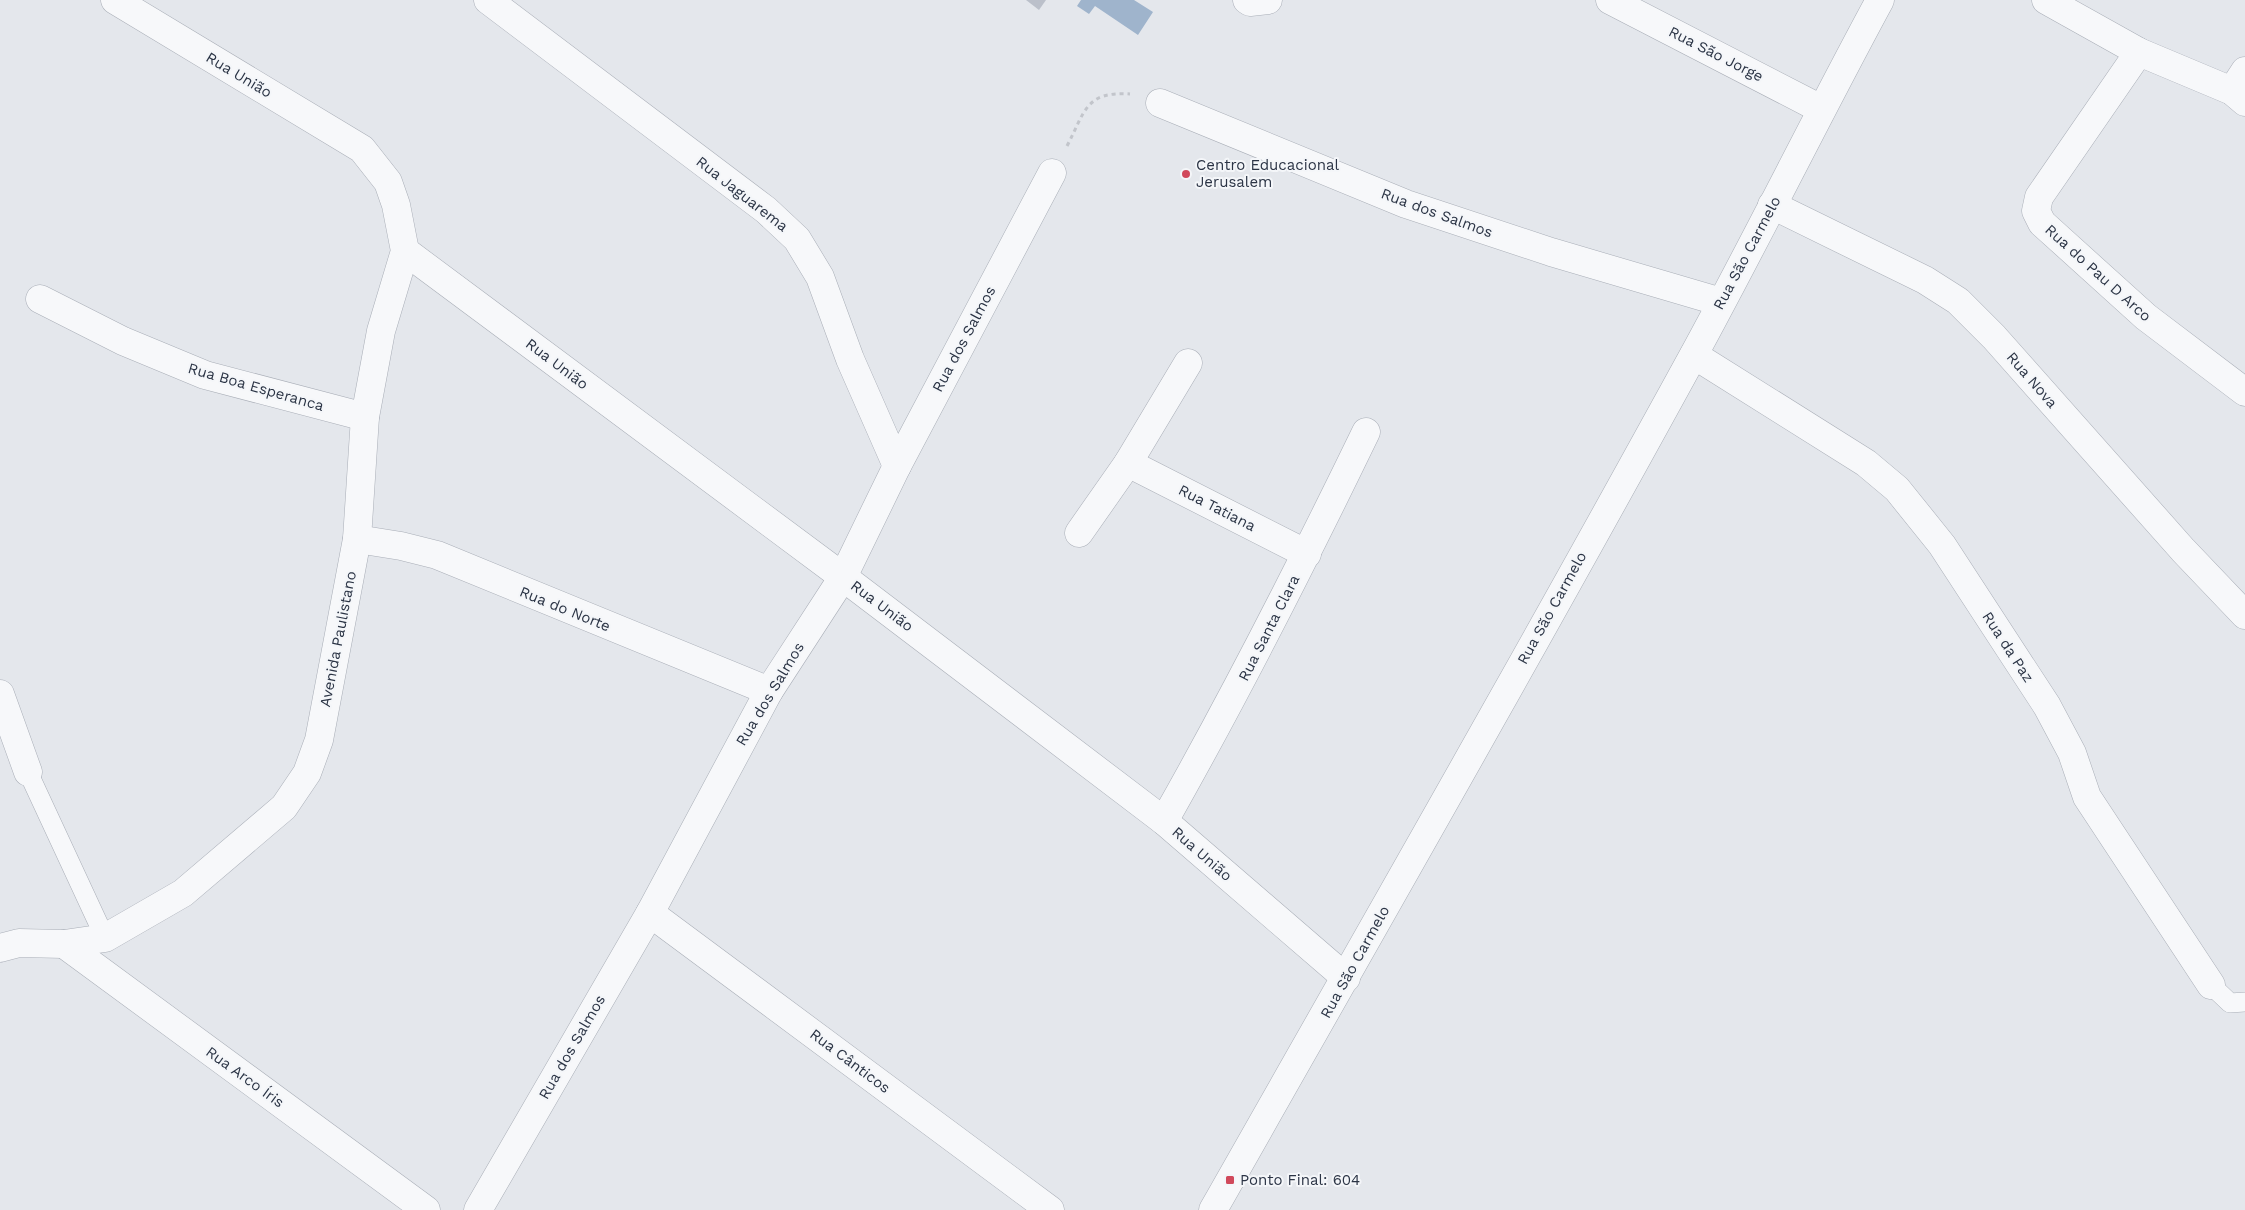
<svg xmlns="http://www.w3.org/2000/svg" width="2245" height="1210" viewBox="0 0 2245 1210" font-family="'Work Sans',sans-serif">
<style>
.water{fill:#9fb4cc}
.building{fill:#bbc0ca}
.lines{fill:none;stroke-linecap:round;stroke-linejoin:round}
.service-casing{stroke:#a9aeb7;stroke-width:20}
.minor-casing{stroke:#a9aeb7;stroke-width:29}
.tertiary-casing{stroke:#a9aeb7;stroke-width:29}
.path{stroke:#c2c5cb;stroke-width:3;stroke-dasharray:4 4;stroke-linecap:butt}
.service{stroke:#f7f8fa;stroke-width:19}
.minor{stroke:#f7f8fa;stroke-width:28}
.tertiary{stroke:#f7f8fa;stroke-width:28}
.poi-dot{fill:#d1495b;stroke:#f4f6f9;stroke-width:2}
.labels{text-anchor:middle;dominant-baseline:central;stroke-width:4;stroke-linejoin:round;paint-order:stroke}
.street-label{font-size:15px;fill:#2b3445;stroke:#f4f6f9}
.poi-label{font-size:15px;fill:#2b3445;stroke:#f4f6f9;text-anchor:start}
</style>
<rect width="100%" height="100%" fill="#e4e7ec"/>
<path class="water" d="M1081,0h53l19,12 -15,23 -43,-29 -6,8 -12,-8z"/>
<path class="building" d="M1026,0h20l-7,10z"/>
<g class="lines">
<defs>
<g id="service">
<path d="M28,772l77,166"/>
<path d="M2211,985l19,18 15,-1"/>
</g>
<g id="minor">
<path d="M488,0l278,210 31,29 23,38 30,82 47,107"/>
<path d="M1247,0l3,2 18,-2"/>
<path d="M1610,0l211,109"/>
<path d="M2046,0l93,52 93,39 13,11"/>
<path d="M2139,52l-100,145 -3,14 6,12 104,94 99,75"/>
<path d="M2232,91l13,-20"/>
<path d="M1160,103l246,101 145,48 170,50"/>
<path d="M1772,205l153,75 33,21 36,36 189,213 62,65"/>
<path d="M405,251l438,326 321,244 182,157"/>
<path d="M40,299l83,42 82,34 160,42"/>
<path d="M1694,355l172,108 31,26 45,56 105,161 25,47 15,44 124,188"/>
<path d="M1128,463l179,91"/>
<path d="M1079,533l49,-70 60,-100"/>
<path d="M357,539l44,7 36,9 332,136"/>
<path d="M0,694l28,78"/>
<path d="M1164,821c72,-127 138,-257 202,-389"/>
<path d="M650,913l400,297"/>
<path d="M64,944l362,266"/>
<path d="M0,948l19,-5 45,1 41,-6 78,-45 101,-86 23,-34 12,-33 38,-201 8,-122 16,-86 24,-80 -9,-46 -8,-23 -26,-33 -247,-149"/>
<path d="M478,1210l172,-297 119,-222 74,-114 54,-111 155,-293"/>
</g>
<path id="tertiary" d="M1213,1210c161,-284 323,-567 480,-854 64,-117 123,-238 187,-356"/>
</defs>
<use href="#service" class="service-casing"/>
<use href="#minor" class="minor-casing"/>
<use href="#tertiary" class="tertiary-casing"/>
<path class="path" d="M1067,146c18,-34 18,-55 63,-52"/>
<use href="#service" class="service"/>
<use href="#minor" class="minor"/>
<use href="#tertiary" class="tertiary"/>
</g>
<g class="poi-dot">
<circle cx="1186" cy="174" r="5"/>
<rect x="1225" y="1175" width="10" height="10" rx="2.5"/>
</g>
<g class="labels">
<g class="street-label">
<text transform="translate(1716 54) rotate(27)">Rua São Jorge</text>
<text transform="translate(239 75) rotate(31)">Rua União</text>
<text transform="translate(742 194) rotate(38)">Rua Jaguarema</text>
<text transform="translate(1437 213) rotate(20)">Rua dos Salmos</text>
<text transform="translate(1747 253) rotate(-62)">Rua São Carmelo</text>
<text transform="translate(2098 273) rotate(42)">Rua do Pau D Arco</text>
<text transform="translate(964 339) rotate(-62)">Rua dos Salmos</text>
<text transform="translate(557 364) rotate(37)">Rua União</text>
<text transform="translate(2032 380) rotate(49)">Rua Nova</text>
<text transform="translate(256 387) rotate(16)">Rua Boa Esperanca</text>
<text transform="translate(1217 508) rotate(27)">Rua Tatiana</text>
<text transform="translate(882 606) rotate(37)">Rua União</text>
<text transform="translate(1552 608) rotate(-61)">Rua São Carmelo</text>
<text transform="translate(565 609) rotate(22)">Rua do Norte</text>
<text transform="translate(1269 628) rotate(-63)">Rua Santa Clara</text>
<text transform="translate(338 639) rotate(-79)">Avenida Paulistano</text>
<text transform="translate(2008 647) rotate(57)">Rua da Paz</text>
<text transform="translate(770 694) rotate(-59)">Rua dos Salmos</text>
<text transform="translate(1202 854) rotate(41)">Rua União</text>
<text transform="translate(1355 962) rotate(-61)">Rua São Carmelo</text>
<text transform="translate(572 1047) rotate(-60)">Rua dos Salmos</text>
<text transform="translate(850 1061) rotate(37)">Rua Cânticos</text>
<text transform="translate(245 1077) rotate(36)">Rua Arco Íris</text>
</g>
<g class="poi-label">
<text x="1196" y="165">Centro Educacional<tspan x="1196" dy="17">Jerusalem</tspan></text>
<text x="1240" y="1180">Ponto Final: 604</text>
</g>
</g>
</svg>
